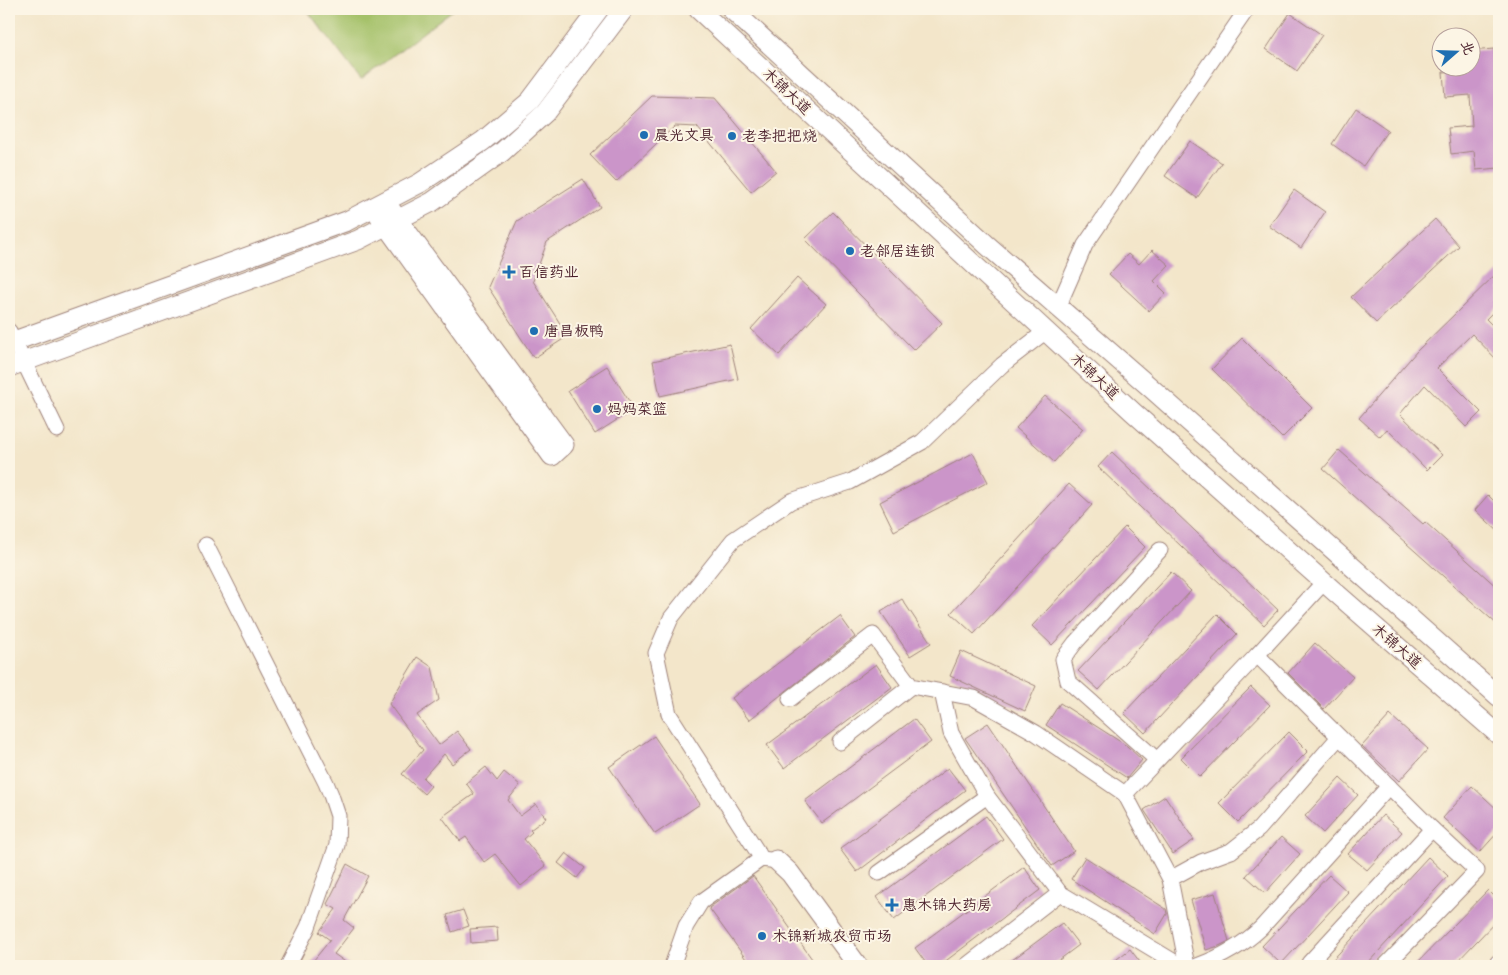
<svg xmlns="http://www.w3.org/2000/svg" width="1508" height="975" viewBox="0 0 1508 975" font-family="'Shantell Sans','LXGW WenKai TC',sans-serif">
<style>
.green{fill:#a4c169;stroke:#77704a}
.building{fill:#cb95c9}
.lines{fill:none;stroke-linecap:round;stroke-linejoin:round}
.minor-casing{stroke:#9e827a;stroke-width:17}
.tertiary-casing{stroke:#9e827a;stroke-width:21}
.minor{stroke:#fff;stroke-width:15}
.tertiary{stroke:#fff;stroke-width:19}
.poi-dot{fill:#1f6fb2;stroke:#fcf5e5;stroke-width:2}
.labels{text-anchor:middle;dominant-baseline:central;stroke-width:4;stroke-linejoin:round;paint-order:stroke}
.street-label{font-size:15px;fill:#4a1f2b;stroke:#fcf5e5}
.poi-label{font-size:15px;fill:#4a1f2b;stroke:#fcf5e5;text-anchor:start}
</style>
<rect width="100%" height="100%" fill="#fcf5e5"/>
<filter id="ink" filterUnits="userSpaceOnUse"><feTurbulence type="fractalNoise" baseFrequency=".02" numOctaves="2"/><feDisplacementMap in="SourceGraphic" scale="10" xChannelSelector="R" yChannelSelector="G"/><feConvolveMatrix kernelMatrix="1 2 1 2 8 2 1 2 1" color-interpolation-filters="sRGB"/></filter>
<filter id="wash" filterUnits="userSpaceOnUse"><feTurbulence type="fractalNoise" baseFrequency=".0096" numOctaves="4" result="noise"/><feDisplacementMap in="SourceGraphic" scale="20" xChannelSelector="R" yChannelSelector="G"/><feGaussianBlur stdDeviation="1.12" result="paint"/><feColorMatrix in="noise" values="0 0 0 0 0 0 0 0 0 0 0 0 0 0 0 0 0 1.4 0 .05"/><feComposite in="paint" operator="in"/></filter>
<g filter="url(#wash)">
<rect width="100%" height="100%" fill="#f3e6ca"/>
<path class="green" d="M306,9h148l-93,71z"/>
<g id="blocks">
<g class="building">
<path d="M1290,13l32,22 -25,36 -31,-22z"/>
<path d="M1494,49l5,52v67l-23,2 -2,-19 -23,3 -3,-26 24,-2 -2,-31 -25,2 -2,-25 25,-2v-2h2v-17z"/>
<path d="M652,96l63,2 61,73 -25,21 -54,-65 -22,-1 -59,56 -26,-27z"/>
<path d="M1356,108l32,22 -25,36 -31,-22z"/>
<path d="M1190,141l32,22 -25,35 -32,-22z"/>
<path d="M583,179l17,28 -53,35 -14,39 35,55 -34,22 -46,-71 29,-66z"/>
<path d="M1294,190l31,22 -24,36 -32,-22z"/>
<path d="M833,212l109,111 -28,27 -109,-111z"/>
<path d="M1435,219l24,27 -83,77 -25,-26z"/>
<path d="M1152,250l17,15 -15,16 12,12 -17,18 -40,-37 19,-20 11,10z"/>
<path d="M1499,271v35l-13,13 13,13v30l-27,-28 -35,34 44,44 -15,15 -41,-42 -25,29 42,41 -15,15 -40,-41 -7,8 -21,-19 58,-67z"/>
<path d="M797,278l29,26 -47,51 -28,-26z"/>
<path d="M1242,338l70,70 -30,30 -70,-69z"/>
<path d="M730,344l8,35 -78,17 -7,-35z"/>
<path d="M607,366l27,43 -39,25 -27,-43z"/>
<path d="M1045,396l38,33 -29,33 -38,-34z"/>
<path d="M1339,450l84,74 2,-2 74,67v37l-176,-157z"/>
<path d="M1112,452l166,158 -14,15 -166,-158z"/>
<path d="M973,453l15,29 -94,49 -14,-29z"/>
<path d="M1069,484l23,21 -118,129 -23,-21z"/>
<path d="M1488,495l11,11v26l-24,-22z"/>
<path d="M1125,527l20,20 -93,98 -20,-19z"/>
<path d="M1171,572l20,19 -92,99 -21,-19z"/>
<path d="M902,599l29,44 -21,13 -29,-44z"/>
<path d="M1217,614l20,20 -92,99 -21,-20z"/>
<path d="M840,616l15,21 -106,83 -17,-22z"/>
<path d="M1315,643l38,34 -29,32 -36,-36z"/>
<path d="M961,651l75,35 -11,25 -75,-35z"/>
<path d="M417,657l15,10 7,33 -22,15 22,30 18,-14 14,18 -19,15 -8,-10 -21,24 8,8 -7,8 -22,-20 21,-24 -34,-46z"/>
<path d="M876,664l16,23 -108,81 -17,-23z"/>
<path d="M1251,687l19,18 -70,72 -19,-19z"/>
<path d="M1060,703l67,43 15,14 -15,18 -81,-53z"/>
<path d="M1390,715l38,34 -29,32 -37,-35z"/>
<path d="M914,719l17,23 -109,81 -17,-22z"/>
<path d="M988,723l86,128 -22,15 -87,-128z"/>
<path d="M1289,732l19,19 -70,71 -19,-19z"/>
<path d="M654,736l46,68 -45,30 -46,-67z"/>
<path d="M486,767l11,14 7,-9 16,13 -12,15 12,16 16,-12 10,14 -16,12 2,2 -8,7 22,27 -25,20 -26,-32 -11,8 -18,-25 -6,4 -18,-24 32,-23 -8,-11z"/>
<path d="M948,768l17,22 -108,82 -17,-23z"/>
<path d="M1340,778l18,17 -35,38 -18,-17z"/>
<path d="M1472,786l27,25v20l-19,21 -37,-34z"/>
<path d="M1165,796l29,44 -21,14 -29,-44z"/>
<path d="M1383,815l19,17 -35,38 -19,-16z"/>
<path d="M986,816l17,23 -109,81 -17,-23z"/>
<path d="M1281,837l19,17 -35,39 -19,-17z"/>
<path d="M566,853l19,15 -8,10 -19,-15z"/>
<path d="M1085,857l81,52 1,5 -12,20 -84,-55z"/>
<path d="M1428,857l20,19 -83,90h-38z"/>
<path d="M347,864l21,12 -24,44 10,8 -20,26 17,12h-42l21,-26 -11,-8 17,-23 -9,-5z"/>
<path d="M1024,867l16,23 -101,76h-11l-13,-18z"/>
<path d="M1329,875l19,17 -67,72 -19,-18z"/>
<path d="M753,876l64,90h-66l-42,-58z"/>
<path d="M1488,890l11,11v17l-46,48h-39z"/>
<path d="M1215,893l14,48 -10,5 -13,4 -15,-50z"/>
<path d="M463,910l6,16 -17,6 -5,-17z"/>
<path d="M1062,923l17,22 -28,21h-47z"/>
<path d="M497,927l1,14 -27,2 -1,-14z"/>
<path d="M1130,949l13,17h-35z"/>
</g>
</g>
</g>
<g filter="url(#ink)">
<use href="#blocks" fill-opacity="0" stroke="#9e827a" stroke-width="1"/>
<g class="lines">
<defs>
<g id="minor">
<path d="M1058,307l27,-62 162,-236"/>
<path d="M9,331l48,99"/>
<path d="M206,545l120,238 5,12 7,21 -1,29 -29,82 -20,39"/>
<path d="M1257,655l67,-73"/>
<path d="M942,692l9,41 36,63 73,97 121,73"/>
<path d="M790,699l83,-64 38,51 63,12 62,35 89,61 45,85 17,87"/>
<path d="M840,742l71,-56"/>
<path d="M1157,760l-89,-79 -5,-22 12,-16 85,-93"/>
<path d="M1125,794l132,-139 175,174 -123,134v3"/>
<path d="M762,859l-93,-145 -13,-61 15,-35 62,-78 58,-39 59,-19 72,-40 80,-77 44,-34"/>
<path d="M879,873l108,-77"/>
<path d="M1170,879l31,-17 30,-11 28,-22 80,-92"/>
<path d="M672,966l14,-40 15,-24 60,-43 9,1"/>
<path d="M966,966l94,-73"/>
<path d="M1197,966c25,-9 45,-20 64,-38l128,-142"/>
<path d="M1385,966l92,-95 -45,-42"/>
</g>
<g id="tertiary">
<path d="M698,9l435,403 202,180 164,143"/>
<path d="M731,9l256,236 164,143 348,309"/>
<path d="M380,217l172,239 12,-11 -173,-235"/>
<path d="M9,343l338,-122 73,-38 63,-42 47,-40 69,-92"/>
<path d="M9,367l349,-127 74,-38 70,-50 43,-39 79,-104"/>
<path d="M776,860l14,13 68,93"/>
<path d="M1498,966l1,-2"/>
</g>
</defs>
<use href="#minor" class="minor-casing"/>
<use href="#tertiary" class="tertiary-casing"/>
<use href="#minor" class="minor"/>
<use href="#tertiary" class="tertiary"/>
</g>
</g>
<g class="poi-dot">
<circle cx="644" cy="135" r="5"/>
<circle cx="732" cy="136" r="5"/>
<circle cx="850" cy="251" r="5"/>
<path d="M506.5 264.5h5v5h5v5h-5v5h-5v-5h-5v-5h5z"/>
<circle cx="534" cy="331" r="5"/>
<circle cx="597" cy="409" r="5"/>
<path d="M889.5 897.5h5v5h5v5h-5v5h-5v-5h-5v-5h5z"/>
<circle cx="762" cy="936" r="5"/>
</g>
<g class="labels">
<g class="street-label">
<text transform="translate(787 91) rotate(43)">木锦大道</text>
<text transform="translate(1095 376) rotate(43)">木锦大道</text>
<text transform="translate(1397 646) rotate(41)">木锦大道</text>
</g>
<g class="poi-label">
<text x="654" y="135">晨光文具</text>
<text x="742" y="136">老李把把烧</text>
<text x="860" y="251">老邻居连锁</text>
<text x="519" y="272">百信药业</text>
<text x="544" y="331">唐昌板鸭</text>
<text x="607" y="409">妈妈菜篮</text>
<text x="902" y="905">惠木锦大药房</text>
<text x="772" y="936">木锦新城农贸市场</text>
</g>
</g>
<rect width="1508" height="975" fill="none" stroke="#fcf5e5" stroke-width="30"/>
<g transform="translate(1456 52) rotate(70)"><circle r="24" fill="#fcf5e5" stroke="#b59f9b"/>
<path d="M0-4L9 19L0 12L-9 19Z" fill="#1f6fb2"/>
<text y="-8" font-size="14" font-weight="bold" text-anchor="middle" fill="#4a1f2b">北</text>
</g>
</svg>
